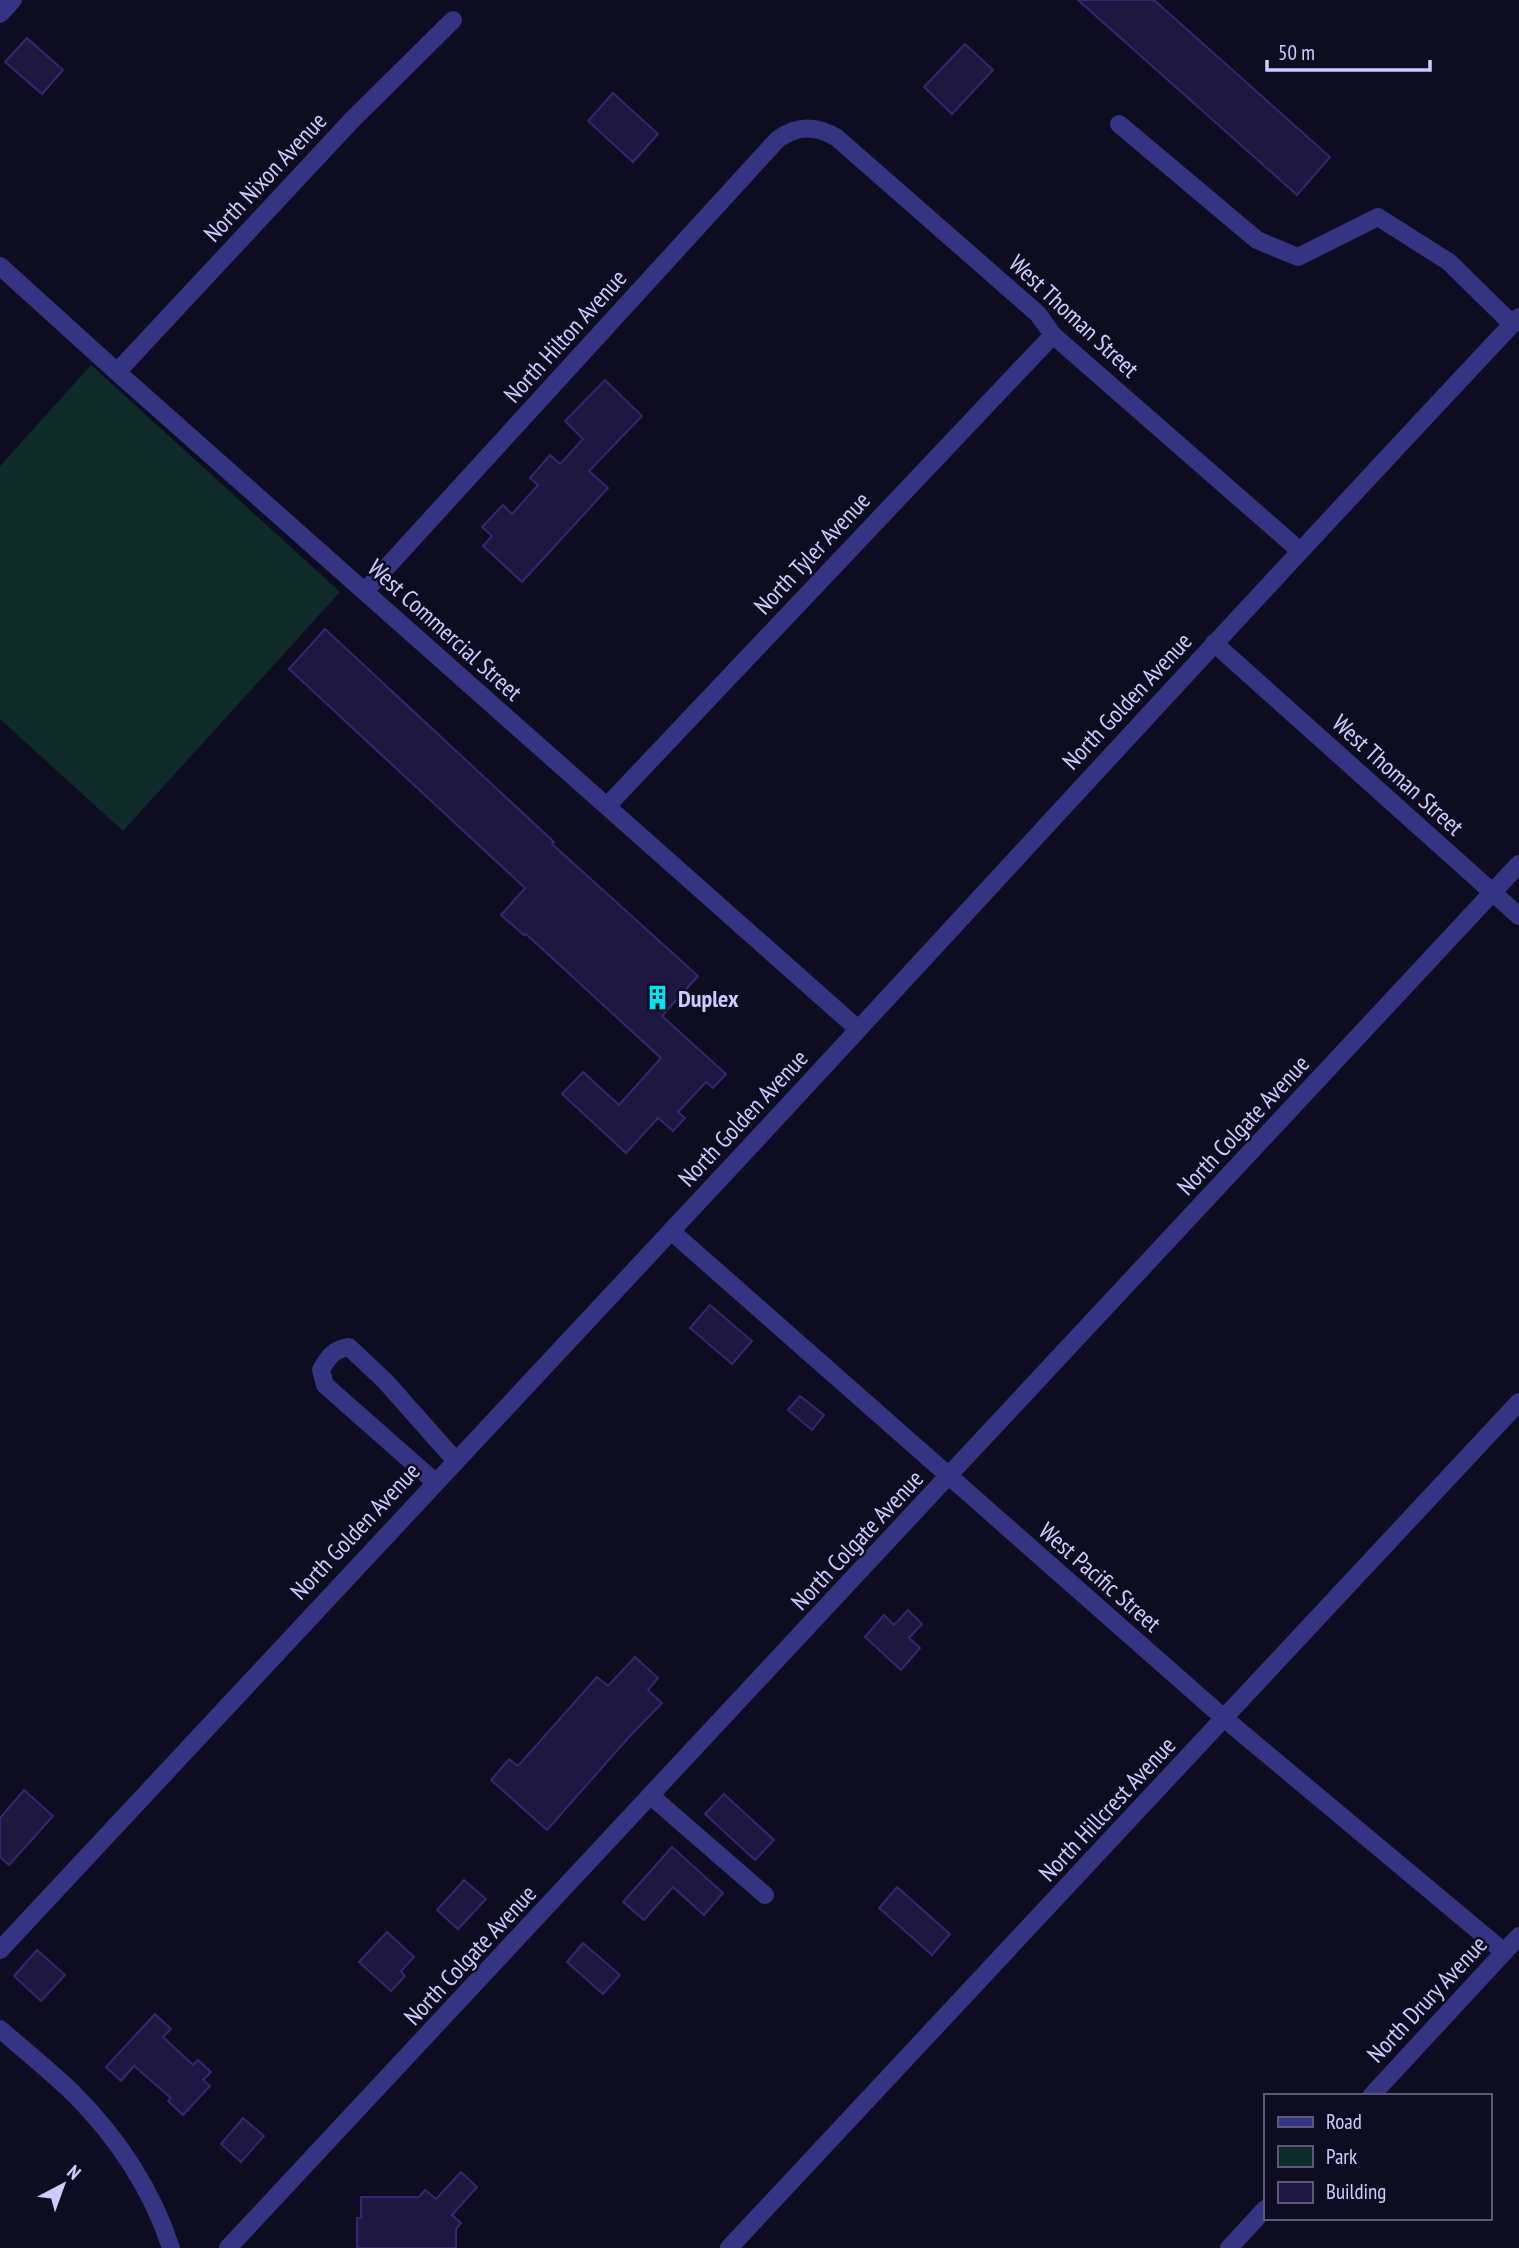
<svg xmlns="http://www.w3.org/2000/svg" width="1519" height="2248" viewBox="0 0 1519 2248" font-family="'PT Sans Narrow',sans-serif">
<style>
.green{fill:#0e2b29}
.building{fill:#1e1742;stroke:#332870;stroke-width:2}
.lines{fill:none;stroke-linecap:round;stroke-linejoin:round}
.minor{stroke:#343482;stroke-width:18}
.labels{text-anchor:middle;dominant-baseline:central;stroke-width:5;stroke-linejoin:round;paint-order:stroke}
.street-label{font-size:24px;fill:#cfcbff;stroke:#0e0c21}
.poi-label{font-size:24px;font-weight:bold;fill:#cfcbff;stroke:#0e0c21;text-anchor:start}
</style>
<rect width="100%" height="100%" fill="#0e0c21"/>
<path class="green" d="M91,365l249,227 -217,239 -123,-112v-253z"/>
<g class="building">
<path d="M1078,0h76l176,157 -33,38z"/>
<path d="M27,38l36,32 -21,24 -37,-32z"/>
<path d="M965,44l28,26 -41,44 -28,-27z"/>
<path d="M613,93l45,41 -25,28 -45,-41z"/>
<path d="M605,380l37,36 -53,55 19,17 -86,94 -39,-36 9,-10 -10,-9 21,-22 9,9 26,-29 -8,-7 20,-23 10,9 23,-25 -18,-18z"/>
<path d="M325,629l229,213 -2,2 146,132 -36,40 64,58 -13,14 -7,-6 -28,30 7,6 -12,13 -15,-13 -32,35 -64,-59 21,-22 36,33 42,-47 -135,-124 -2,1 -23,-20 24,-27 -236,-219z"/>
<path d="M710,1305l42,36 -20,23 -42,-36z"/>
<path d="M800,1396l24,19 -12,15 -24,-20z"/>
<path d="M908,1610l14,14 -13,14 11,10 -19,22 -36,-33 19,-22 10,10z"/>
<path d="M635,1657l23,21 -10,12 14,13 -33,34 -82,93 -56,-50 18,-21 9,7 79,-89 11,9z"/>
<path d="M24,1790l29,26 -44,49 -9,-8v-39z"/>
<path d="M724,1794l50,46 -19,20 -50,-46z"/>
<path d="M672,1847l51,46 -19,22 -31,-28 -29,33 -21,-18z"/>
<path d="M464,1880l22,19 -28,30 -21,-19z"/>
<path d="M897,1887l53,47 -18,21 -53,-47z"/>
<path d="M387,1932l27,25 -13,14 4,5 -14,15 -32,-29z"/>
<path d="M583,1943l37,32 -17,19 -36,-32z"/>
<path d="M37,1950l28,25 -24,26 -27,-25z"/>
<path d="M155,2014l16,15 -8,8 30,28 5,-5 13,12 -8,8 7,6 -27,29 -15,-14 3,-3 -37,-32 -13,15 -15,-14z"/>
<path d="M243,2118l21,18 -23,26 -20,-18z"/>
<path d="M461,2172l16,15 -25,28 9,8 -5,6v19h-99v-30h4v-21h58l6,-7 11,9z"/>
</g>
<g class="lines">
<g class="minor">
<path d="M0,14l13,-14"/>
<path d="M1119,124l138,116 41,17 80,-40 71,45 63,62"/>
<path d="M0,266l117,106 741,657"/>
<path d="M117,372l235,-252 101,-100"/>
<path d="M365,591l412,-451c19,-15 40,-15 60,-2l201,176 15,21 246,215"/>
<path d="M1214,643l305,273"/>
<path d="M607,806l446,-471"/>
<path d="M671,1231l554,488 279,233"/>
<path d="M435,1482l-110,-97 -4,-15c7,-13 13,-21 28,-23l37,35 69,78"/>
<path d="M651,1796l114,99"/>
<path d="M0,1950c251,-272 505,-541 757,-811 254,-274 506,-550 762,-822"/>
<path d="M0,2029c24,21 50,42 73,64 44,44 79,97 98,155"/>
<path d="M1371,2096l148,-160"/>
<path d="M228,2248l1291,-1384"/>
<path d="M729,2248l790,-846"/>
<path d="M1229,2248l36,-39"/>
</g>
</g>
<defs>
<symbol id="building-bare" viewBox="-9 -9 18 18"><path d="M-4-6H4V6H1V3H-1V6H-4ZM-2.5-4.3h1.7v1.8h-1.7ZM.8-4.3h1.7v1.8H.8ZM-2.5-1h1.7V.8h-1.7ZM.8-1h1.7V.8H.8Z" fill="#00e7f6" stroke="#0e0c21" stroke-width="2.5" paint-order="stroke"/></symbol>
</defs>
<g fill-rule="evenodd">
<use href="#building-bare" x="640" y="980" width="35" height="35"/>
</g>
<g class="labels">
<g class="street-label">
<text transform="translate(265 177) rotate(-47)">North Nixon Avenue</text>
<text transform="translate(1074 316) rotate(43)">West Thoman Street</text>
<text transform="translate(565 336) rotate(-48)">North Hilton Avenue</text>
<text transform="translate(812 553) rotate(-47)">North Tyler Avenue</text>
<text transform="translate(445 630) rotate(42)">West Commercial Street</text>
<text transform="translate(1127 701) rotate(-47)">North Golden Avenue</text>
<text transform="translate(1398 775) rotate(42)">West Thoman Street</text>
<text transform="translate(743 1118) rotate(-47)">North Golden Avenue</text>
<text transform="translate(1243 1125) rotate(-47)">North Colgate Avenue</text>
<text transform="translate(355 1531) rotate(-47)">North Golden Avenue</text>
<text transform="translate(857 1540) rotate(-47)">North Colgate Avenue</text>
<text transform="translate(1100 1577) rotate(41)">West Pacific Street</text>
<text transform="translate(1107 1809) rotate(-47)">North Hillcrest Avenue</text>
<text transform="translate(470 1955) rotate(-47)">North Colgate Avenue</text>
<text transform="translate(1427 1999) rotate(-47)">North Drury Avenue</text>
</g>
<g class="poi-label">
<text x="678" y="998">Duplex</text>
</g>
</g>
<rect x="1264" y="2094" width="228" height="126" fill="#0e0c21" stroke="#5b587a" stroke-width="2"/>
<rect x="1278" y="2117" width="35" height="10" fill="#343482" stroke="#5b587a" stroke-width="2"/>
<text x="1326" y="2129" font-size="21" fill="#cfcbff">Road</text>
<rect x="1278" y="2146" width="35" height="21" fill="#0e2b29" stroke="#5b587a" stroke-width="2"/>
<text x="1326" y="2164" font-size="21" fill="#cfcbff">Park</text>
<rect x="1278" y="2182" width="35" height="21" fill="#1e1742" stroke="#5b587a" stroke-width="2"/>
<text x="1326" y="2199" font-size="21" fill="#cfcbff">Building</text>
<g transform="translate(63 2185) rotate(41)" stroke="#0e0c21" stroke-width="5" paint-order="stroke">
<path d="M0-5L12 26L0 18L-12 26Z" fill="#cfcbff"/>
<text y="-10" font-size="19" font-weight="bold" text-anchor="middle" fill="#cfcbff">N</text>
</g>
<path d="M1267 60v10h163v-10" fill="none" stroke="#cfcbff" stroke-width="3.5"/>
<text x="1278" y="60" font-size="21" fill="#cfcbff" stroke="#0e0c21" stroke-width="5" paint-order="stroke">50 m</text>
</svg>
